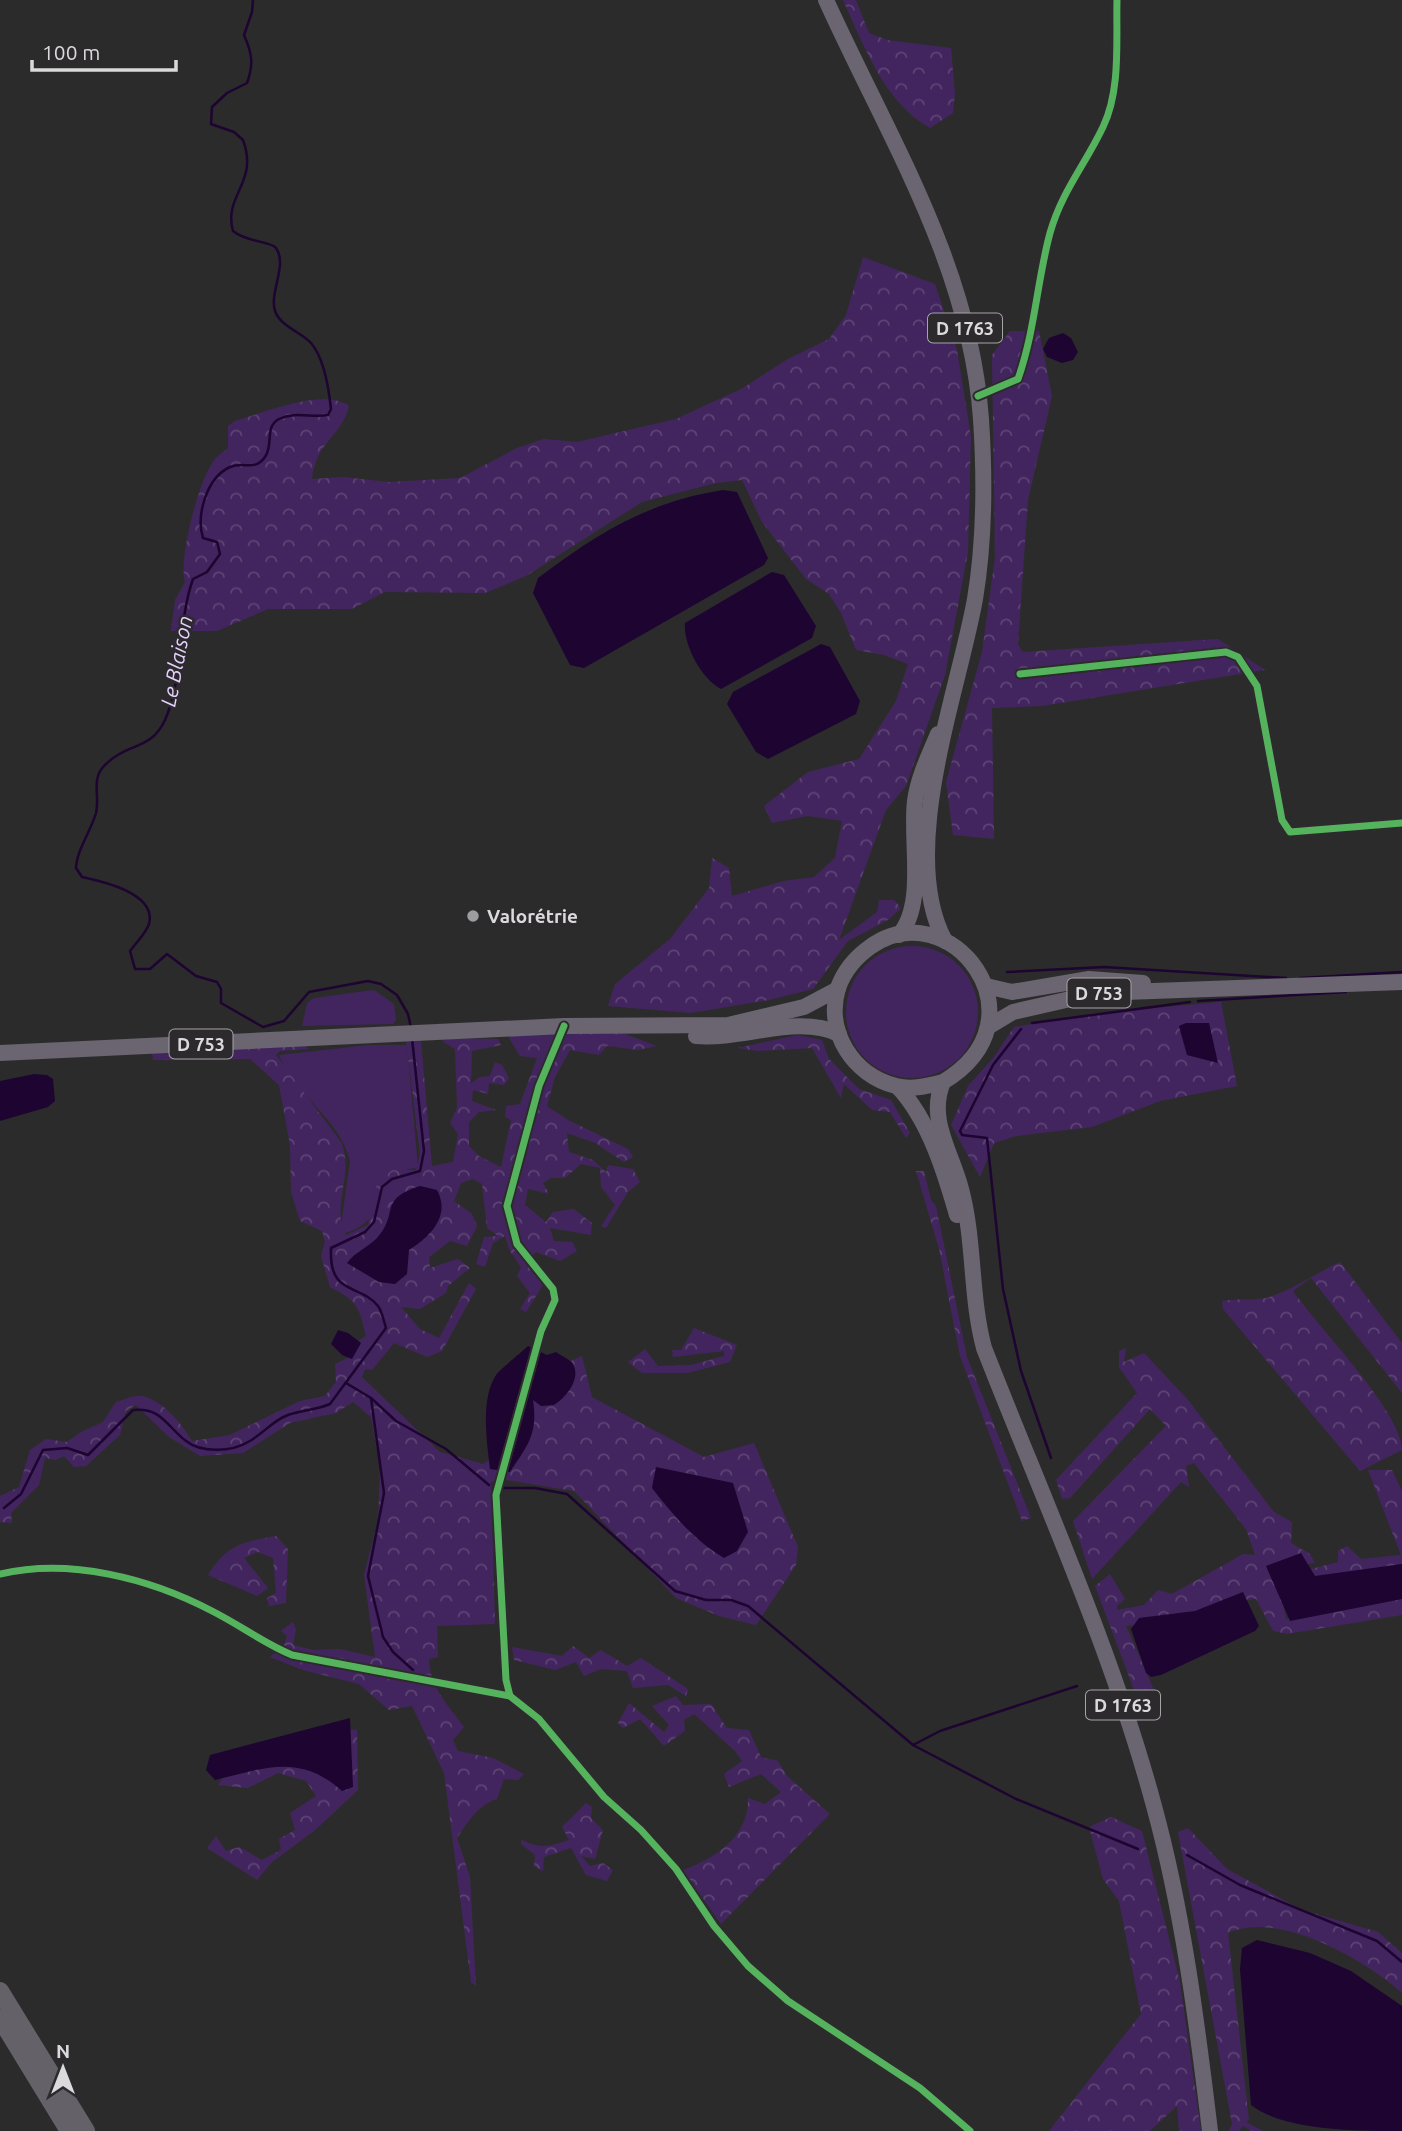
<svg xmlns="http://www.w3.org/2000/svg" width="1402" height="2131" viewBox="0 0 1402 2131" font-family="Ubuntu,sans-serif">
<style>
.green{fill:#42255e}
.forest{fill:url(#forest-crowns)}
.water{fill:#1d0431}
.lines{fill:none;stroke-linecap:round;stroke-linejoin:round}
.stream{stroke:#1d0431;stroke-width:2.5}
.minor{stroke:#6b6572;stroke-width:10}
.primary{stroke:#6a6570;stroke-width:16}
.motorway{stroke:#646168;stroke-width:18}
.cycleway-casing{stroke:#2c2a2d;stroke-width:11}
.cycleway{stroke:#56b35d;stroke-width:7}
.poi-dot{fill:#9d9c9e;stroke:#2c2a2d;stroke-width:2.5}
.labels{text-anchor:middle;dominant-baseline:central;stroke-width:5;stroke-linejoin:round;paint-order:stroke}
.shield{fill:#2c2a2d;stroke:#a6a4a7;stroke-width:2}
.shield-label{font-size:18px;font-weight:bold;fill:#dad9db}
.poi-label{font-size:19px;font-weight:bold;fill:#dad9db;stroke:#2c2a2d;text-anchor:start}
.water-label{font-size:21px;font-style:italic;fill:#e4d2fc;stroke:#2c2a2d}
</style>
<defs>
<pattern id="forest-crowns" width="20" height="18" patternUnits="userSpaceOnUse" patternTransform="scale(1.75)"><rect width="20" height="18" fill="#42255e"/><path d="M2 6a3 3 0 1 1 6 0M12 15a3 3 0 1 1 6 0" fill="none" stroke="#5d4474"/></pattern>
</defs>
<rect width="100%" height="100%" fill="#2c2b2c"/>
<g class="green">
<circle cx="912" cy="1012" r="66"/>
<path d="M374,990l20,14 2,16 -3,4 -91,2 5,-23 7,-5z"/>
<path d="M369,1045h38l11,122 -21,5c-13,23 -24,57 -54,61l-2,-8 9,-64c-10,-43 -56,-66 -71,-106z"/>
</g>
<g class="forest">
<path d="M843,0h13l13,33 18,7 64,8 4,45 -2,20 -23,15c-46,-26 -66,-82 -87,-128z"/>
<path d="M863,257l72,27 22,66 14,87 -3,115 -23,123 -39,111 -20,24 -47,130 38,-28 2,-12h15l7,8 -13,12 -40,21 -35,48 -44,11 -78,13 -83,-7 7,-22 55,-45 39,-51 3,-30 17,10 3,28 52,-15 30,-4 21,-19 7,-37 -34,-5 -36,7 -8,-17 44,-34 51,-13 37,-58 12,-37 -24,-9 -28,-5 -15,-37 -12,-19 -23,-15 -44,-57 -20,-42 -26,3 -74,19 -116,74 -41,17 -100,-1 -33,17h-84l-51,22h-46l4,-31 10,-18c-7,-22 14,-104 30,-123 3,-4 9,-7 13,-11v-22l7,-5c28,-8 89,-34 114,-15 -7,30 -34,37 -37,73l31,-2 46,5 71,-4 57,-30 27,-9 33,3 99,-23 67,-31 43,-28 43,-21 17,-24z"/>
<path d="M1010,331h29l13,65 -24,104 -10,144 5,8 195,-13 47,31 -223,36 -50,2 2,131 -41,-4 -7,-53 36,-130 13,-95 -3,-202z"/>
<path d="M1221,1002l16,84 -77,15 -68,26 -76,9 -22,7 -14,34 -29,-52 17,-39 26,-29 20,-30 76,-13z"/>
<path d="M514,1033h108l35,13 -19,4 -31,-4 -8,9 -29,-5 -15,27 -8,29 21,14 60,29 5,8 -9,5 -29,-19 -28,-10 2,19 24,8 13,12 2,-7 25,4 7,13 -12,10 -22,36 -5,-2 14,-21 -14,-18 -1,-19 -19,-4 -16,14h-14l-8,5 6,11 -21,-5 -3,16 21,17 7,-10 21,-3 18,14 -1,12 -41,-7 4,13 18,1 5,9 -17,10 -24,-9 -11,11 18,22 -17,27 -6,-3 10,-16 -13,-17 4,-9 -11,-16 -5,-15 -12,7 -8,24 -9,-3 8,-27 14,-1 -11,-8 -5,-44 -9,-5 -12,4 -7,18 18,13 5,12 -10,20 -17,-5 -21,16 1,11 28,-9 12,9 -22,18 -2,7 -26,16 -19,-2 19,22 19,9 30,-55 7,6 -34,62 -15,6 -33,-14 -22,27 -7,-1 -3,8 78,75 43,12 40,-26 10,-40 41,-33 -3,-4 11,-5 10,41 112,60 50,-14 44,104 -2,18 -40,60 -37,-9 -43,-18 -102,-107 -67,-11 -16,2 4,142 -58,2 1,31 -9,2c1,29 19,46 35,68l-11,13 5,11 35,7 31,16 -6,6 -14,-1 -7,20c-18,5 -30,24 -40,39l13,39 6,109 -5,-4 -27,-209 -32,-67 -23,4 -30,-26 -56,-14 -33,-13 14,-12 3,-9 -6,-5 12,-9 3,8 -3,15 20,5 27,-1 35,8 -11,-82 14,-54 2,-54 -9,-50 -18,-15 -17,11 -46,10 -47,30 -43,3 -31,-19 -33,-32 -10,6 -6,24 -34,31 -12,1 -10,-11 -8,4 -11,-2 -6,27 -28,28 1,10 -12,-1v-26l19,-9 11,-37 16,-11 21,3 14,-10 22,-10 13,-20c7,-2 15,-6 22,-6 22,0 44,28 54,45l38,-6 70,-34 25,-5 11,-14 -1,-18 15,-7 1,-11 15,-10c-7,-29 -8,-35 -36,-49l-9,-31 4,-14 -3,-11 -22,-10 -9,-29 -1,-47 -11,-60 -29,-26 -97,1 -1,-9 153,-6 3,4 -28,2 -4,4 65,87c14,32 -11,64 5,93l22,-10 9,-41 15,-14h24l4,-16 -14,-114 15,1 11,125 21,-4 5,-28 -8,-11 7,-15 -2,-59 -13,-8 10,-3 46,1 3,6 -29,6 -1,32 9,-6 10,-1 5,-14 7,3 7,13 -5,7 -15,-2 -1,11 -15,-4 -1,11 24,9 -17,2 -10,10v24l10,10 22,11 10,-47 -6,-3 1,-11 14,-2 17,-46 -17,-2 -11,-18z"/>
<path d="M797,1035l25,5 7,19 30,30 32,11 19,33 -4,5 -16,-26 -18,-2 -28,-26 -3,14 -29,-50 -55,3 -19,-3z"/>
<path d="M916,1171h8l7,29 5,6 31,151 64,161 -9,3 -62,-165 -21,-107z"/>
<path d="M1340,1262l62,81v50l-91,-115 -18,13c24,35 109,121 109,159l-42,21 -137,-162 -1,-8c14,-3 30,0 44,-3 25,-7 50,-25 74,-36z"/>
<path d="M694,1328l43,17 -7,17 -43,11h-45l-14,-11 17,-13 13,17 33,-1 33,-9v-5l-51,6 -1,-7h9z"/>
<path d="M1126,1348l-2,14 20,-9 44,47 86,112 18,10 -1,21 19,11 5,9 -39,5 10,51 110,-28 6,2v22l-115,19 -14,-3 -17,-32 -26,2 -44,18 -60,7 28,64 -18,5 -41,-109 15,-12 15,25 -8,7v4l27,-5 14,-15 14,4 71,-40 12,1 -9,-26 -52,-66 -8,3 3,21 -8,-5 -89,97 -19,-58 93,-95 -16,-17 -80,89 -8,1 -6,-19 81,-87 -18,-26v-16z"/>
<path d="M1368,1470h24l10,21v77l-90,13 -1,-12 27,-7v-11l9,-5 14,13 40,-4z"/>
<path d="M276,1536l12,13 -2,54 -17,3 -2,-8 9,-5 -3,-35 -15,-6 -14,6 24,30 -11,8 -49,-21c19,-30 34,-33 68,-39z"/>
<path d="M573,1646l16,12 12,-8 26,16 14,-8 47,31 -2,7 -18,-11 -35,3 -6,-17 -26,-2 -17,7 -8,-14 -21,8 -41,-10 -2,-13 50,9z"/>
<path d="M676,1696l7,9 28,-1 16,24 22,2 12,27 17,4 9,15 43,38 -109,110 -38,-54c33,-12 66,-34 65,-72l17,6 16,-12 -20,-18 -32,13 -5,-13 18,-13 -7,-10 -41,-37 -10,6 1,11 -21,15 -24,-27 -17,9 -5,-5 11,-20 35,29 5,-7 -17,-19z"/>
<path d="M344,1729l13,1 1,60 -44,41 -42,31 -15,18 -50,-32 9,-12 10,15 13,-4 23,13 19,-10 -2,-11 16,-9 -5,-17 26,-17 -10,-15 -28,-8 -30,15 -30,-3 12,-18z"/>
<path d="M586,1803l6,4 -1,11 12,12 -8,29 -14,-3 9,10 13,-3 10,7 -6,11 -21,-6 -15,-27 -27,9 -1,14 -9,-5 1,-11 -14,-11v-5c17,11 30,7 48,1l-7,-13z"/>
<path d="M1111,1817l31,14 38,151 21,149h-22l-2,-25 -27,25h-101l92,-117 -22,-113 -16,-22 -14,-52z"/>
<path d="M1188,1828l39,41 75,41 76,22 24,21v40c-38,-34 -124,-83 -174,-60l21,187 -3,2 17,9h-12l-8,-5 -4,5h-10l3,-7 -54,-292z"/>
</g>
<g class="water">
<path d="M1063,333l8,5 7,14 -5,8 -11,3 -15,-6 -4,-8 6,-11z"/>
<path d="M723,490l14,2 31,66 -4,7 -180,103 -14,-3 -37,-72 5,-15c60,-45 109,-76 185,-88z"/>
<path d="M772,572l12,3 32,51 -4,12 -91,51c-20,-10 -38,-45 -36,-66z"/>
<path d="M821,644l9,3 30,54 -4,13 -88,45 -12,-7 -29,-48 6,-12z"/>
<path d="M1186,1023h23l9,40 -31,-8 -8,-29z"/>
<path d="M34,1074l13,1 6,4 2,22 -7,6 -48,14v-40z"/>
<path d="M420,1186l17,4c14,26 -7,47 -28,60l-2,24 -12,10 -16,-2 -32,-19c8,-11 20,-15 30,-25 23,-25 0,-38 43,-52z"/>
<path d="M338,1330l10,3 13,10 -9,16 -10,-4 -11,-11z"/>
<path d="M528,1346l19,9 9,-3c5,4 16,8 18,14 6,15 -9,32 -20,39l-13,1 -8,-6c5,34 -5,45 -23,72l-20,-3c-3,-27 -10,-69 6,-94 2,-4 27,-24 32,-29z"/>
<path d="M656,1467l77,16 15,49 -11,19 -13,7c-30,-18 -51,-43 -72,-70z"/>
<path d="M1301,1553l14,23 87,-12v35l-112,22 -24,-55z"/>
<path d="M1243,1592l16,34 -4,5 -94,44 -10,2 -5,-4 -15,-44 8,-11 56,-7z"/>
<path d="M350,1718l3,69 -11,4c-42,-38 -78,-23 -127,-11l-9,-10 4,-15z"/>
<path d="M1257,1940l53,13 41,18 51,35v125c-45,0 -118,0 -151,-26l-11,-136 2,-21z"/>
</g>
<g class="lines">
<g class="stream">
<path d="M253,0l-1,12 -8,23c8,18 10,29 3,48l-20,10 -15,14 -1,17 23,8 9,8c16,43 -20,55 -10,91 15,12 38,10 43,17 12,17 -7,44 -1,63 5,15 26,21 36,32 13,15 18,47 20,66l-3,6c-16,3 -33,-4 -49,4 -15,8 -5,26 -14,38 -11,15 -21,4 -35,10 -24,11 -34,49 -27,71l14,4 3,12 -13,18 -14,7c-16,45 -9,98 -28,141 -15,32 -37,21 -61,46 -13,13 -4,31 -8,47 -5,18 -19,36 -20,55l6,9c19,4 75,16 67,47 -3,9 -13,19 -19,27l5,18h15l17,-15 29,22 21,6 4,7v14l42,24 21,-6 25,-29 59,-11 13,3 16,11 11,19 3,14"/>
<path d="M1007,972l97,-5 182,11"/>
<path d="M1300,978l102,-6"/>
<path d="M1198,1001l148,-9"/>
<path d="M1032,1023l158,-21"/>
<path d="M1021,1029l-28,36 -33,66 2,4 25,3 16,151 18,82 30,87"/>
<path d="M346,1383l25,15 13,95 -16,83 15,61 10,15 20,18"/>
<path d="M371,1398l25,23 50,28 43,36"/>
<path d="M503,1488h32l32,6 108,97 31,9h25l17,6 165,139 27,-14 137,-45"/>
<path d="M4,1508l17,-14 22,-44 24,-2 21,7 45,-45c29,-3 34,17 53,31 15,12 46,11 62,1 14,-7 25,-22 40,-27 14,-5 28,-5 42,-11l56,-76c-2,-6 -4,-17 -8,-22 -20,-24 -49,-9 -47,-58l34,-16 9,-10 8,-35 10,-8 28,-8 4,-20 -12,-113"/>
<path d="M913,1745l103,54 122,50"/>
<path d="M1187,1855l53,30 137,56 25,21"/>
</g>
<g class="minor">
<path d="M978,396l40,-17c17,-48 19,-98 32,-146 12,-42 35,-68 53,-106 18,-37 13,-87 14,-127"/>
<path d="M1020,674l206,-22 12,5 19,29 25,134 8,12 112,-9"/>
<path d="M564,1026l-25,60 -32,120 10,38 36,45 2,11 -14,31 -45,164 10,185 4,16 29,23 65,78 37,33 35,39 38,57 34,40 40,35 132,87 50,43"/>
<path d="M0,1574c70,-16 149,4 212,37 28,14 51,32 80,44l218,41"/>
</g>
<g class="primary">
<path d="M826,0c62,137 144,265 155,419 4,61 4,120 -6,180 -17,95 -78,253 -30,342"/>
<path d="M899,935c27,-30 11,-95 16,-134 3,-23 14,-46 23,-67"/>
<path d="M986,986l26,6 77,-13 54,4"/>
<path d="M988,1027l25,-15 84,-19 305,-11"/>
<path d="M696,1036c48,4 101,-22 143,-2"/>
<path d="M0,1053l564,-27 164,-1 76,-18 34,-18"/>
<path d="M943,1082c-15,4 -31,8 -47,4 -43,-11 -71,-54 -58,-98 6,-17 18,-31 32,-41 79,-57 180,71 73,135 -16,38 9,71 18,107 14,52 9,107 23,159 59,151 128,302 170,458 29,106 43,217 56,325"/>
<path d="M898,1087c31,33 47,86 59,128"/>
</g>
<g class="motorway">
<path d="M0,1991l86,140"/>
<path d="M0,2018l69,113"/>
</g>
<defs>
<g id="cycleway">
<path d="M978,396l40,-17c17,-48 19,-98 32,-146 12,-42 35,-68 53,-106 18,-37 13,-87 14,-127"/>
<path d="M1020,674l206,-22 12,5 19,29 25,134 8,12 112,-9"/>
<path d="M564,1026l-25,60 -32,120 10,38 36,45 2,11 -14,31 -45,164 10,185 4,16 29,23 65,78 37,33 35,39 38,57 34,40 40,35 132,87 50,43"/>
<path d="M0,1574c70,-16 149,4 212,37 28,14 51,32 80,44l218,41"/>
</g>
</defs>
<use href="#cycleway" class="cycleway-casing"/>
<use href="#cycleway" class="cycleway"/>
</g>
<circle class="poi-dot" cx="473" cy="916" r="7"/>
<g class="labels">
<g class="shield">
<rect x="928" y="313.5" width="74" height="29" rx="5"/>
<rect x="1067.5" y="978.5" width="63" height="29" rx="5"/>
<rect x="169.5" y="1029.5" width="63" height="29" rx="5"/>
<rect x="1086" y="1690.5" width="74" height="29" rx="5"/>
</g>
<g class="shield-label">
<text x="965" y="328">D 1763</text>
<text x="1099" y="993">D 753</text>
<text x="201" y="1044">D 753</text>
<text x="1123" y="1705">D 1763</text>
</g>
<g class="poi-label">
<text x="487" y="916">Valorétrie</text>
</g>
<g class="water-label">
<text transform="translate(176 661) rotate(-79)">Le Blaison</text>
</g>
</g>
<g transform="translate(63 2068)" stroke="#2c2a2d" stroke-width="5" paint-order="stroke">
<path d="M0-5L12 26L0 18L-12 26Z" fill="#dad9db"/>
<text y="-10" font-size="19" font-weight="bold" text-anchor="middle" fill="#dad9db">N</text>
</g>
<path d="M32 60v10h144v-10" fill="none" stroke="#dad9db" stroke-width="3.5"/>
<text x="42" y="60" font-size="21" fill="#dad9db" stroke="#2c2a2d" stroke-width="5" paint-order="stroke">100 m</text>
</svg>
